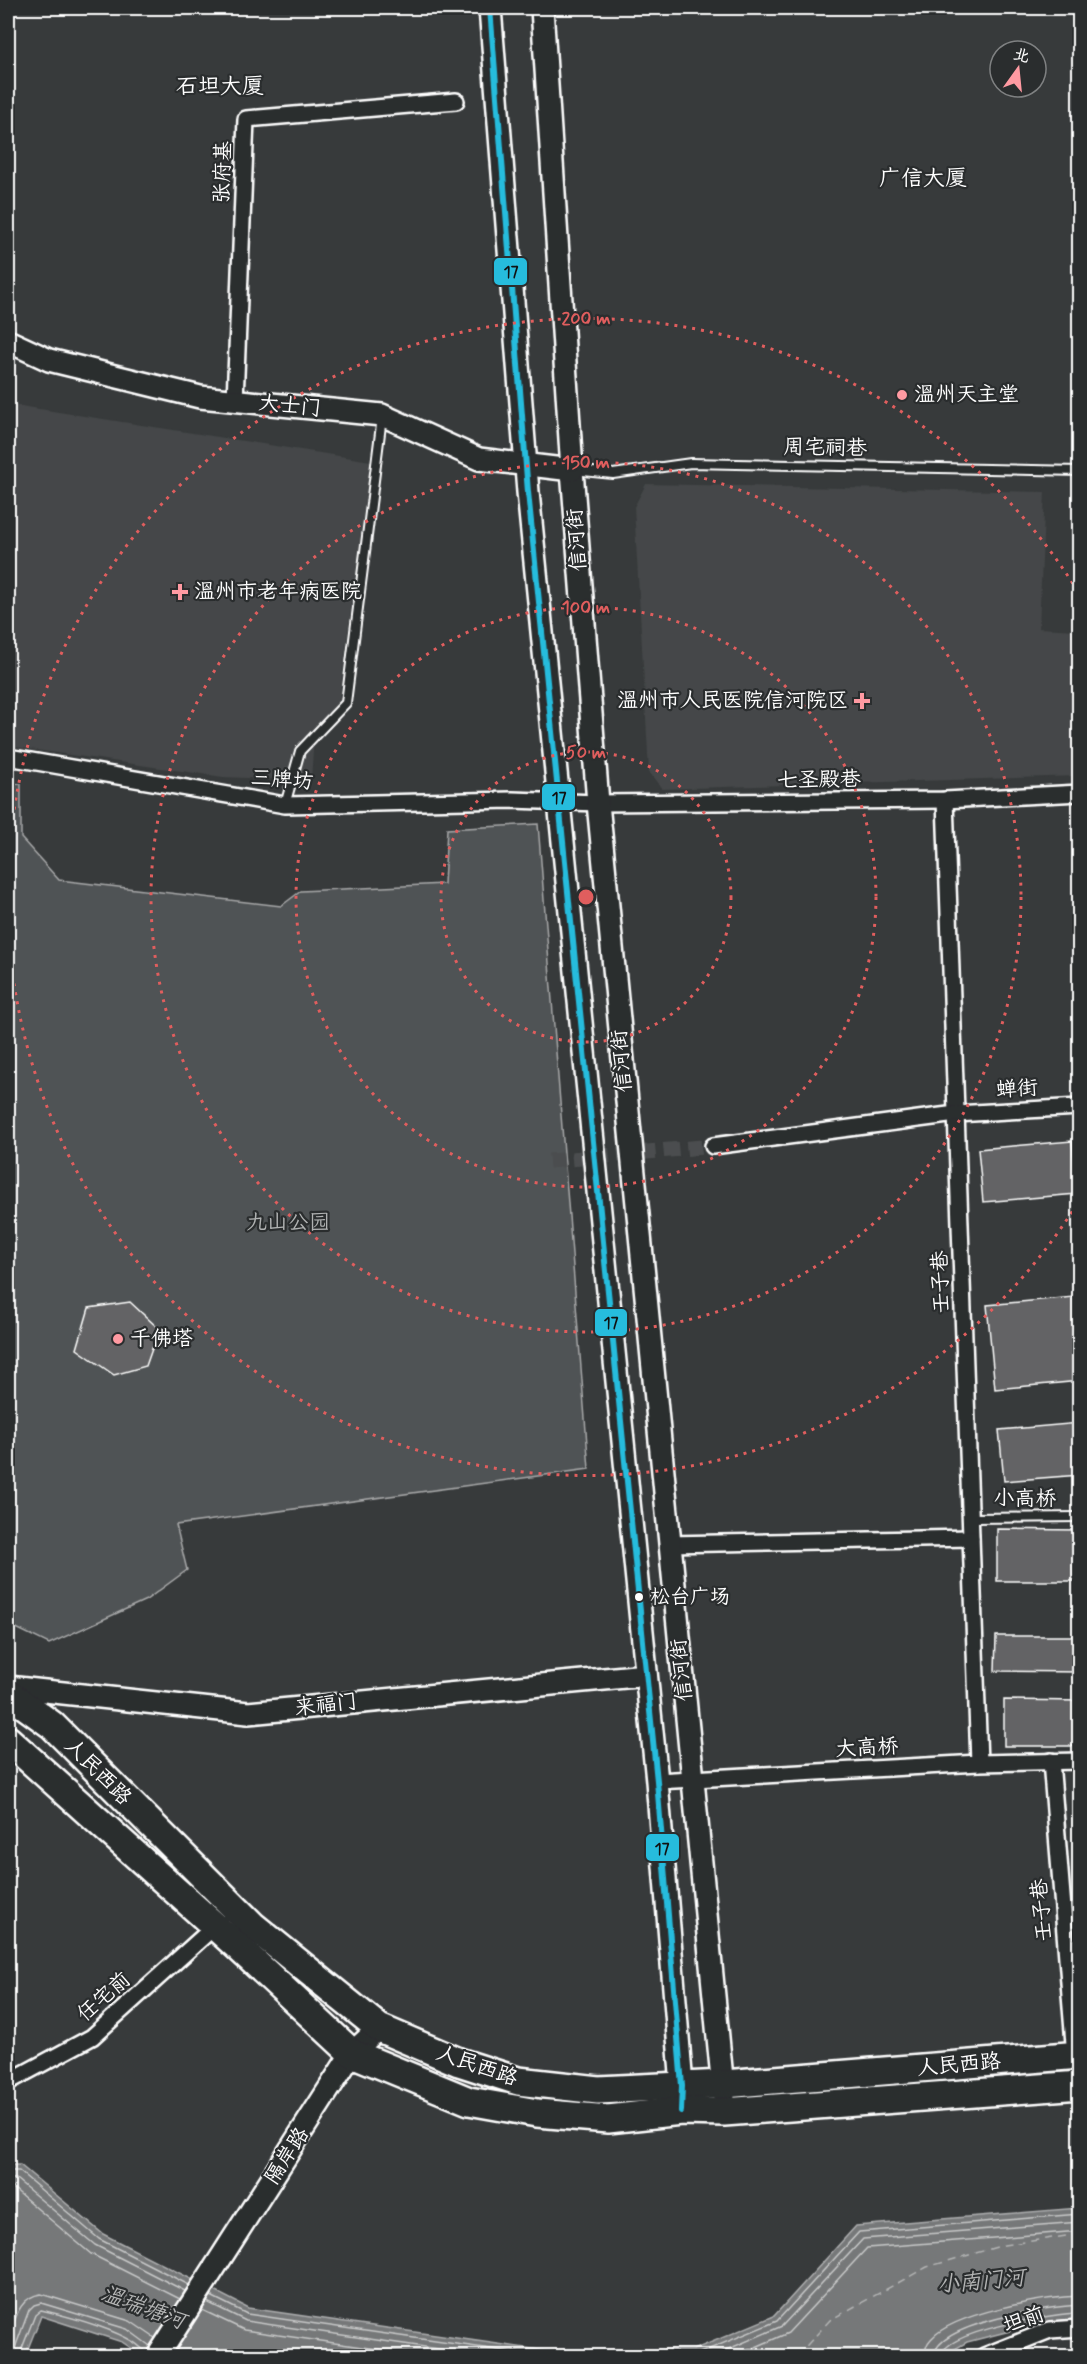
<svg xmlns="http://www.w3.org/2000/svg" width="1087" height="2364" viewBox="0 0 1087 2364" font-family="Mynerve,'LXGW WenKai TC',sans-serif">
<style>
.built{fill:#444748}
.green{fill:#505354;stroke:#a8a9aa;stroke-width:1.5}
.water{fill:#767879;stroke:#adaeaf;stroke-width:1.5}
.lines{fill:none;stroke-linecap:round;stroke-linejoin:round}
.shore{stroke:#c8c9c9;stroke-width:1.5}
.ferry{stroke:#b4b5b5;stroke-width:1.5;stroke-dasharray:8 6;stroke-linecap:butt}
.building{fill:#636465;stroke:#fff;stroke-width:1.5}
.street-tunnel{stroke:#4b4e4f;stroke-width:15;stroke-dasharray:15 8;stroke-linecap:butt}
.lane-casing{stroke:#fff;stroke-width:12}
.street-casing{stroke:#fff;stroke-width:20}
.secondary-casing{stroke:#fff;stroke-width:26}
.highway-casing{stroke:#fff;stroke-width:32}
.lane{stroke:#2a2d2e;stroke-width:8}
.street{stroke:#2a2d2e;stroke-width:15}
.secondary{stroke:#2a2d2e;stroke-width:21}
.highway{stroke:#2a2d2e;stroke-width:27}
.bus-1-casing{stroke:#2a2d2e;stroke-width:10}
.bus-1{stroke:#26bcdd;stroke-width:6}
.ring{fill:none;stroke:#e05e5e;stroke-width:3;stroke-dasharray:3 6}
.poi-dot{fill:#ff9aa2;stroke:#2a2d2e;stroke-width:2}
.bus-dot{fill:#fff;stroke:#2a2d2e;stroke-width:2}
.labels{text-anchor:middle;dominant-baseline:central;stroke-width:4.5;stroke-linejoin:round;paint-order:stroke}
.bus-label{font-size:20px;fill:#fff;stroke:#2a2d2e;text-anchor:start}
.street-label{font-size:21px;fill:#fff;stroke:#2a2d2e}
.poi-label{font-size:21px;fill:#fff;stroke:#2a2d2e;text-anchor:start}
.park-label{font-size:21px;fill:#b0b2b2;stroke:#2a2d2e}
.neighbourhood-label{font-size:22px;fill:#fff;stroke:#2a2d2e}
.water-label{font-size:22px;font-style:italic;fill:#b4b5b5;stroke:#2a2d2e}
.centre{fill:#e05e5e;stroke:#2a2d2e;stroke-width:3}
.ring-label{font-size:18px;text-anchor:middle;font-weight:bold;fill:#e05e5e;stroke:#2a2d2e;stroke-width:4.5;stroke-linejoin:round;paint-order:stroke}
.line-badge{stroke:#2a2d2e;stroke-width:2}
.pale-badge-label{font-size:16px;text-anchor:middle;font-weight:bold;fill:#111}
</style>
<rect width="100%" height="100%" fill="#373a3b"/>
<filter id="ink" filterUnits="userSpaceOnUse"><feTurbulence type="fractalNoise" baseFrequency=".0167" numOctaves="2"/><feDisplacementMap in="SourceGraphic" scale="12" xChannelSelector="R" yChannelSelector="G"/><feConvolveMatrix kernelMatrix="1 2 1 2 8 2 1 2 1" color-interpolation-filters="sRGB"/></filter>
<g filter="url(#ink)">
<g class="built">
<path d="M14,405l357,56 -35,263 -22,12 -3,45 -88,-4 -215,-31v-338z"/>
<path d="M646,484l399,8 -6,136 40,2v146l-417,13 -13,-17 -15,-265z"/>
</g>
<path class="green" d="M8,783l13,1v54l38,42 222,26 20,-15 143,-7 3,-55 91,-5 51,645 -413,56 11,45 -41,30 -97,44 -41,-20z"/>
<path class="water" d="M8,2165h12l83,69 145,74 305,44 140,-2 81,-34 82,-90 223,-18v111l-34,3 -78,20 -24,14h-800l-21,-14 -81,-26 -16,40h-17z"/>
<g class="lines">
<g class="shore">
<path d="M8,2171h11l80,68 90,46"/>
<path d="M8,2179h8l79,66 90,46"/>
<path d="M8,2188h5l78,66 89,45"/>
<path d="M211,2296l36,18 292,42"/>
<path d="M207,2302l39,19 241,35"/>
<path d="M202,2310l42,20 181,26"/>
<path d="M8,2339c7,-18 10,-42 33,-45l89,27 25,17"/>
<path d="M12,2356l17,-46 5,-5 7,-2 86,26 23,17"/>
<path d="M19,2356l16,-41 6,-5c22,5 98,24 105,45"/>
<path d="M651,2356l44,-1 82,-34 82,-89 221,-18"/>
<path d="M712,2356l70,-30 81,-87 217,-17"/>
<path d="M735,2356l53,-23 79,-85 213,-17"/>
<path d="M925,2356c0,-6 1,-12 6,-17 22,-26 114,-42 149,-43"/>
<path d="M934,2356c2,-33 118,-50 146,-51"/>
<path d="M941,2356c3,-25 115,-43 139,-43"/>
</g>
<path class="ferry" d="M797,2356l33,-36 97,-53 77,-22 76,-11"/>
</g>
<g class="building">
<path d="M1072,1141l5,53 -94,8 -5,-53z"/>
<path d="M1074,1297l6,84 -85,8 -8,-84z"/>
<path d="M130,1302l29,27 -13,37 -32,9 -37,-26 12,-41z"/>
<path d="M1080,1423v52l-76,6 -5,-51z"/>
<path d="M997,1529l83,1v51h-83z"/>
<path d="M996,1636h84v36l-85,-1z"/>
<path d="M1004,1700l76,1v45h-76z"/>
</g>
<g class="lines">
<path class="street-tunnel" d="M549,1161l164,-15"/>
<defs>
<g id="lane">
<path d="M573,470l40,4 78,-11 389,8"/>
<path d="M285,805l15,-54 46,-48 36,-286"/>
<path d="M970,1518l110,-1"/>
</g>
<g id="street">
<path d="M235,401l11,-282 210,-18"/>
<path d="M8,757l277,48 227,-5 86,3 347,-3 135,-7"/>
<path d="M945,800l34,963"/>
<path d="M713,1146l243,-32 124,-7"/>
<path d="M668,1544l303,-6"/>
<path d="M1051,1761l24,295"/>
<path d="M657,1781l322,-18 101,-2"/>
<path d="M8,2082l84,-45 123,-111"/>
<path d="M984,2356l66,-26 30,-2"/>
</g>
<g id="secondary">
<path d="M490,8l38,484 129,1289 25,305 -1,15"/>
<path d="M542,8l30,462 26,333 126,1296"/>
<path d="M8,341l41,19 151,37 182,18 97,44 93,11"/>
<path d="M8,1687l240,26 398,-38"/>
<path d="M158,2356l194,-303 27,-25"/>
</g>
<g id="highway">
<path d="M8,1693l44,32 201,201 126,102 80,34 59,19 80,9 126,-6 356,-29"/>
<path d="M8,1740l228,205 116,108 117,48 68,12 71,6 73,-8 43,1 356,-27"/>
</g>
</defs>
<use href="#lane" class="lane-casing"/>
<use href="#street" class="street-casing"/>
<use href="#secondary" class="secondary-casing"/>
<use href="#highway" class="highway-casing"/>
<use href="#lane" class="lane"/>
<use href="#street" class="street"/>
<use href="#secondary" class="secondary"/>
<use href="#highway" class="highway"/>
<defs>
<path id="bus-1" d="M490,8l38,484 129,1289 25,305 -1,25"/>
</defs>
<use href="#bus-1" class="bus-1-casing"/>
<use href="#bus-1" class="bus-1"/>
</g>
</g>
<g class="ring">
<circle cx="586" cy="897" r="145"/>
<circle cx="586" cy="897" r="290"/>
<circle cx="586" cy="897" r="435"/>
<path d="M1077 1204A579 579 0 0 1 8 922M8 872A579 579 0 0 1 1077 590"/>
</g>
<g class="poi-dot">
<circle cx="902" cy="395" r="6"/>
<path d="M177 583h6v6h6v6h-6v6h-6v-6h-6v-6h6z"/>
<path d="M859 692h6v6h6v6h-6v6h-6v-6h-6v-6h6z"/>
<circle cx="118" cy="1339" r="6"/>
</g>
<circle class="bus-dot" cx="639" cy="1597" r="5"/>
<g class="labels">
<g class="bus-label">
<text x="650" y="1597">松台广场</text>
</g>
<g class="street-label">
<text transform="translate(223 172) rotate(-88)">张府基</text>
<text transform="translate(290 406) rotate(6)">大士门</text>
<text transform="translate(825 448) rotate(1)">周宅祠巷</text>
<text transform="translate(577 540) rotate(-94)">信河街</text>
<text transform="translate(282 780) rotate(4)">三牌坊</text>
<text transform="translate(819 780) rotate(-1)">七圣殿巷</text>
<text transform="translate(622 1061) rotate(-95)">信河街</text>
<text transform="translate(1017 1089) rotate(-3)">蝉街</text>
<text transform="translate(941 1282) rotate(-92)">壬子巷</text>
<text x="1025" y="1499">小高桥</text>
<text transform="translate(682 1670) rotate(-96)">信河街</text>
<text transform="translate(326 1705) rotate(-6)">来福门</text>
<text transform="translate(867 1748) rotate(-3)">大高桥</text>
<text transform="translate(98 1772) rotate(45)">人民西路</text>
<text transform="translate(1042 1910) rotate(-95)">壬子巷</text>
<text transform="translate(104 1997) rotate(-41)">任宅前</text>
<text transform="translate(959 2065) rotate(-5)">人民西路</text>
<text transform="translate(477 2066) rotate(19)">人民西路</text>
<text transform="translate(287 2156) rotate(-57)">隔岸路</text>
<text transform="translate(1024 2320) rotate(-19)">坦前</text>
</g>
<g class="poi-label">
<text x="914" y="395">温州天主堂</text>
<text x="194" y="592">温州市老年病医院</text>
<text x="848" y="701" text-anchor="end">温州市人民医院信河院区</text>
<text x="130" y="1339">千佛塔</text>
</g>
<g class="park-label">
<text x="288" y="1223">九山公园</text>
</g>
<g class="neighbourhood-label">
<text x="220" y="87">石坦大厦</text>
<text x="923" y="179">广信大厦</text>
</g>
<g class="water-label">
<text transform="translate(981 2282) rotate(-5)">小南门河</text>
<text transform="translate(143 2308) rotate(20)">温瑞塘河</text>
</g>
</g>
<circle cx="586" cy="897" r="9" class="centre"/>
<g class="ring-label">
<text x="586" y="324">200 m</text>
<text x="586" y="468">150 m</text>
<text x="586" y="613">100 m</text>
<text x="586" y="758">50 m</text>
</g>
<g class="line-badge">
<rect x="493" y="257" width="35" height="29" rx="6" fill="#26bcdd"/>
<rect x="541" y="783" width="35" height="28" rx="6" fill="#26bcdd"/>
<rect x="594" y="1308" width="34" height="29" rx="6" fill="#26bcdd"/>
<rect x="645" y="1833" width="35" height="29" rx="6" fill="#26bcdd"/>
</g>
<g class="pale-badge-label">
<text x="511" y="277">17</text>
<text x="559" y="803">17</text>
<text x="611" y="1328">17</text>
<text x="662" y="1854">17</text>
</g>
<rect width="1087" height="2364" fill="none" stroke="#2a2d2e" stroke-width="30"/>
<rect x="15" y="15" width="1057" height="2334" fill="none" stroke="#fff" stroke-width="2" filter="url(#ink)"/>
<g transform="translate(1018 69) rotate(15)"><circle r="28" fill="#2a2d2e" stroke="#7f8182" stroke-width="1.5"/>
<path d="M0-4.5L10 22L0 15L-10 22Z" fill="#ff9aa2"/>
<text y="-9" font-size="16" font-weight="bold" text-anchor="middle" fill="#ffffff">北</text>
</g>
</svg>
